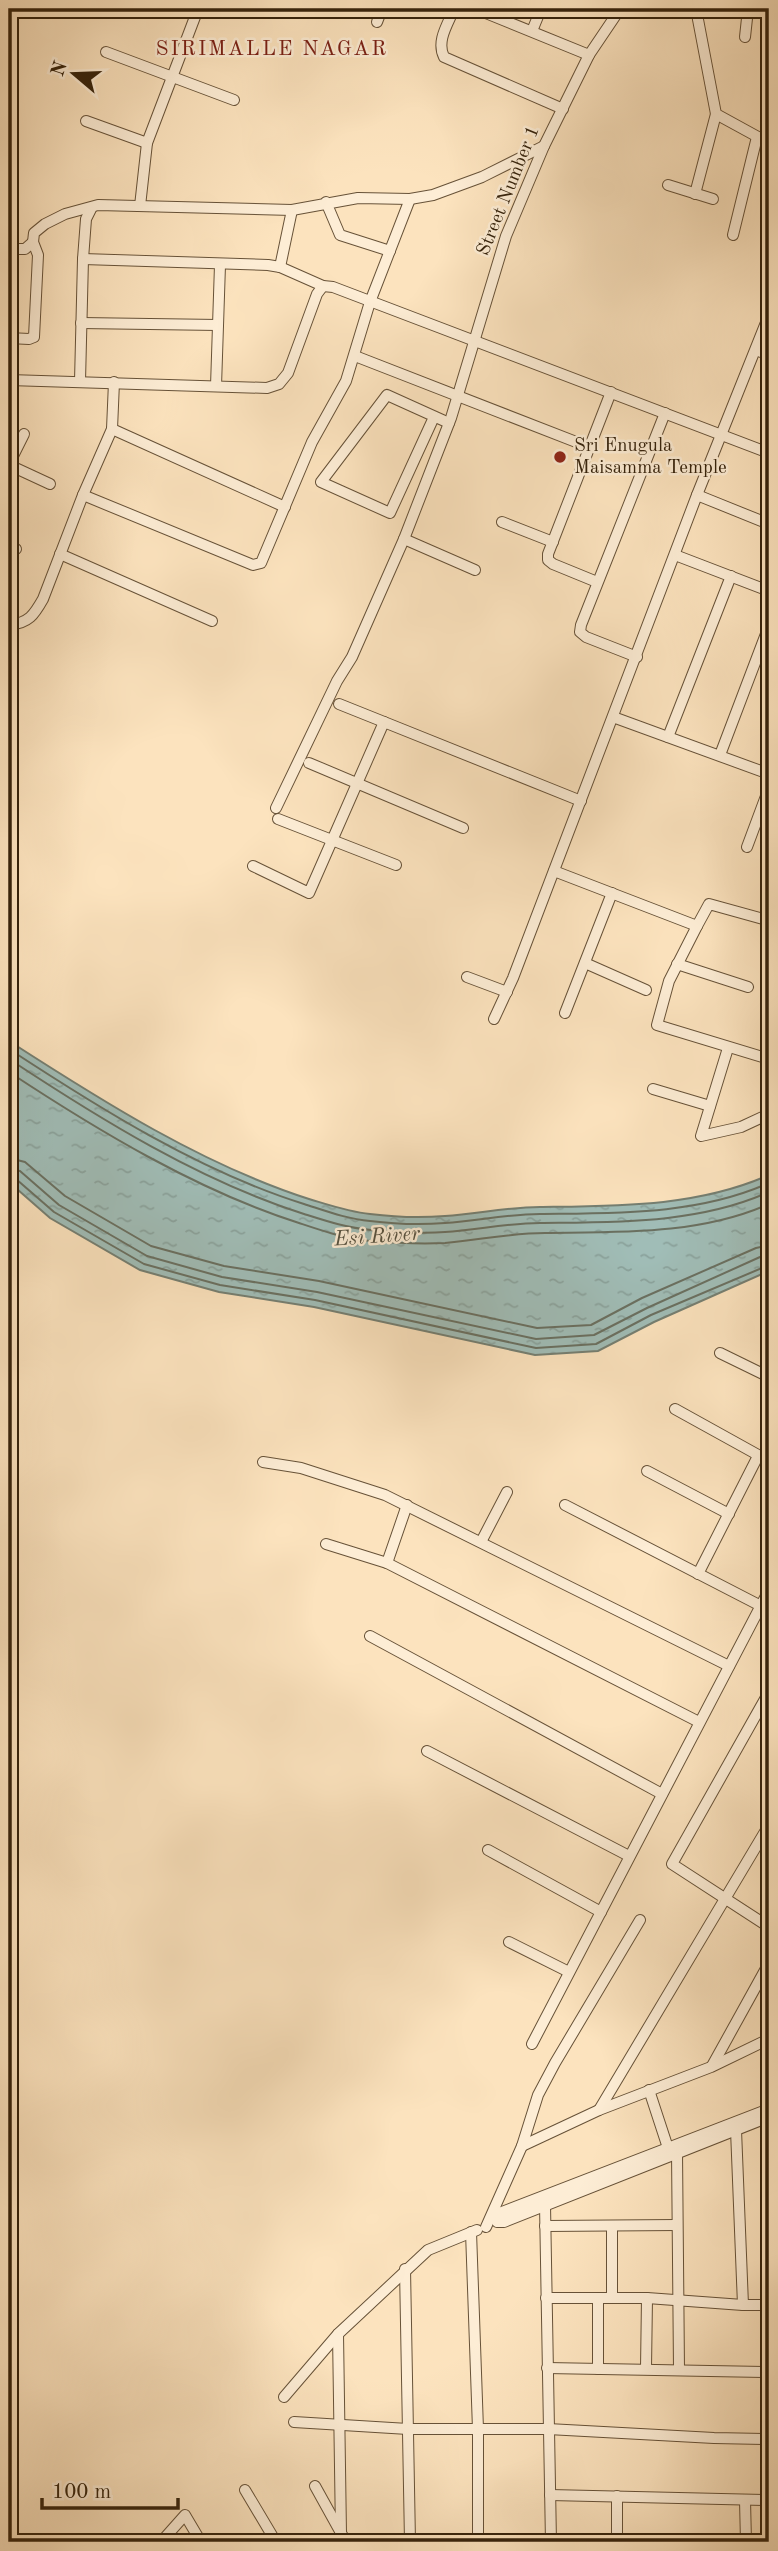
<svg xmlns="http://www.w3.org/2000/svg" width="778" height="2551" viewBox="0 0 778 2551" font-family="'Old Standard TT',serif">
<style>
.water{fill:url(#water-ripples);stroke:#757f72;stroke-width:2}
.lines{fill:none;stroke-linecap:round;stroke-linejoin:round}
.shore{stroke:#6a7061;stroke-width:2}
.minor-casing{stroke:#675238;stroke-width:12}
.minor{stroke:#fdedd5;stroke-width:10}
.poi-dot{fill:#8f2418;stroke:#fdedd5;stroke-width:2.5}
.labels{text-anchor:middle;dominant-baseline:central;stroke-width:5;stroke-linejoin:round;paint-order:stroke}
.street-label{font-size:19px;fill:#35220b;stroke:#fdedd5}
.poi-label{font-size:19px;fill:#35220b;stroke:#fdedd5;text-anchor:start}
.neighbourhood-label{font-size:21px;letter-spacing:2px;fill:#7a1f14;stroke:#fdedd5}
.water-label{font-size:21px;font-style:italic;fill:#55503f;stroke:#fdedd5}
</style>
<defs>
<pattern id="water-ripples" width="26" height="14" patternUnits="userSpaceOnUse" patternTransform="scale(1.75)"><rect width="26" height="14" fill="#a0bdb7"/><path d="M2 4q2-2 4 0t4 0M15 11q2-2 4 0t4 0" fill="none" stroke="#8aa29c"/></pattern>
</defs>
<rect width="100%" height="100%" fill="#fce3be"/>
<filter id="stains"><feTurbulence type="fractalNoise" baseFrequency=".00286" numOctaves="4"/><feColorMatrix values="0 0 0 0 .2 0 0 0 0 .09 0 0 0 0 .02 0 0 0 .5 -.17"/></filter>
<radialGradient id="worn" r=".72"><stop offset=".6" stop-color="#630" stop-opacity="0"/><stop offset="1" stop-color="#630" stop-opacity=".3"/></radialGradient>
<path class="water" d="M9,1041c93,60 194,124 300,158 20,6 40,13 61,15 24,3 51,4 75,2 32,-2 63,-9 95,-9 78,-1 157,0 229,-32v96l-115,51 -56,29 -63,4 -221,-48 -95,-15 -79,-22 -90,-52 -41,-36z"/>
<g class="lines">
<g class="shore">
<path d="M9,1049c90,59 192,123 295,155 22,7 43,15 66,17 24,3 51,4 75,2 32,-2 63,-9 95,-9 77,-1 158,1 229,-31"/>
<path d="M9,1059c91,60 191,122 295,155 22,7 43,14 67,16 23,2 50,4 74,2 32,-2 63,-9 95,-9 76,-1 158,1 229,-31"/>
<path d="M9,1072c88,58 189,119 290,151 24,8 47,16 72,18 24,2 50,3 74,2 34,-3 66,-10 100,-10 74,-1 155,2 224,-29"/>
<path d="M9,1158l16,4 40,34 86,50 73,20 95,15 218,47 54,-3 51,-27 114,-50 13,-3"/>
<path d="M9,1169l11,2 39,34 88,51 75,21 95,15 219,47 58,-4 53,-27 113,-51 9,-1"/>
<path d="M9,1178l7,1 38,33 90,52 76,21 95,15 221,48 60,-4 55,-29 118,-50"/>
</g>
<defs>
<g id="minor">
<path d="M454,9c-6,15 -18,32 -10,48l119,52"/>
<path d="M476,9l113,46"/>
<path d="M696,9l20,105 53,29"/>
<path d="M377,22l5,-13"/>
<path d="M532,31l9,-22"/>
<path d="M745,37l3,-28"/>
<path d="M106,52l128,48"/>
<path d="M86,121l61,22"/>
<path d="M668,185l45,14"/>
<path d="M695,194l21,-80"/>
<path d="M326,202l14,33 50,16"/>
<path d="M140,206l7,-63 51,-134"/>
<path d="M733,235l24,-98"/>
<path d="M9,249h16l8,-7"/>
<path d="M83,259l185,6 12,2 43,19 10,1 436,166"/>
<path d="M280,267l12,-57"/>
<path d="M81,323l137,2"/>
<path d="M9,338l20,1 5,-2 4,-82 -5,-13 1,-9 11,-9 20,-10 33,-9 194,5 66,-12 52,1 23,-4 49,-18 62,-31"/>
<path d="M756,350l13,5"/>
<path d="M355,356l234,91"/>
<path d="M9,380l258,8 12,-4 9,-11 29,-79 6,-8"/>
<path d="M80,381l3,-122 3,-40 5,-10"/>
<path d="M216,386l4,-121"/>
<path d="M434,417l-44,96 -69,-31 66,-87 62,28"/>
<path d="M112,429l173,78"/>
<path d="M9,464l15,-30"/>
<path d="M9,465l41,19"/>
<path d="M83,495l170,70 8,-2 51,-121 34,-61 24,-79 40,-103"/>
<path d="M697,495l72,29"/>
<path d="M502,522l51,20"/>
<path d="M404,539l71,31"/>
<path d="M9,545l7,4"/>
<path d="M60,554l152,67"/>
<path d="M675,555l94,36"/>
<path d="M597,582l-44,-18 -5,-4v-6l63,-162"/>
<path d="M9,625c20,-2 25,-10 34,-26l40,-104 29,-66 2,-47"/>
<path d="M637,657l-51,-20 -6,-5 1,-7 84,-212"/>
<path d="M339,704l45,18"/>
<path d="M613,717l156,57"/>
<path d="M668,737l63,-161"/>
<path d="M720,755l49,-129"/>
<path d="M309,763l154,65"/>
<path d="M276,808l61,-127 15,-24 52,-118 47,-121 55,-182 38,-90 45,-91 31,-46"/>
<path d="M278,819l118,46"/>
<path d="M747,847l22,-59"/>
<path d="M253,866l56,27 75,-171 197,79"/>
<path d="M554,871l143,55 -28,55 -12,44 112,34"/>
<path d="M697,926l12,-22 54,15"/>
<path d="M585,963l61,27"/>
<path d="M677,964l71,23"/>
<path d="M467,977l40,15"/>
<path d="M565,1013l47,-120"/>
<path d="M494,1019l19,-41 184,-483 72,-180"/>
<path d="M728,1048l-27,88 40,-9 28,-13"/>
<path d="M653,1089l57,17"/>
<path d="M720,1353l49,24"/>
<path d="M675,1409l94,52"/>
<path d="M263,1462l38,6 84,27 344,171"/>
<path d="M647,1471l82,43"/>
<path d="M565,1505l196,101"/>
<path d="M481,1542l26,-50"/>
<path d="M326,1544l61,19 312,159"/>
<path d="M387,1563l20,-58"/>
<path d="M698,1574l60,-118"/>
<path d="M370,1636l292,158"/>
<path d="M769,1692l-97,172 97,63"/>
<path d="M427,1751l202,105"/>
<path d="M488,1850l113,62"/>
<path d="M509,1942l60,30"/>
<path d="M532,2044l237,-454"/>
<path d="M712,2066l57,-103"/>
<path d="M649,2090l19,58"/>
<path d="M769,2109l-267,103 -5,10h7l265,-105"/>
<path d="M599,2110l170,-285"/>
<path d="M736,2130l7,175h26"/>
<path d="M522,2146l77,-36 112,-43 58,-28"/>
<path d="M677,2152l2,217"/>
<path d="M545,2205l6,337"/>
<path d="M545,2226l132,-1"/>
<path d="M486,2227l36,-81 16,-51 17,-32 85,-143"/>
<path d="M471,2232l7,197v113"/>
<path d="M405,2269l5,273"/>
<path d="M546,2298h101l96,7"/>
<path d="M612,2298v-71"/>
<path d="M338,2334l3,200"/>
<path d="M547,2368l222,4"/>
<path d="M646,2368l1,-70"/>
<path d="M598,2369v-71"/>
<path d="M284,2397l54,-63 90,-84 49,-20"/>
<path d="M294,2422l114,7h140l166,9 55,1"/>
<path d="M315,2486l31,56"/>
<path d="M245,2490l31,52"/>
<path d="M550,2495l219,5"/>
<path d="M745,2500l1,42"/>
<path d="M161,2542l24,-27 16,27"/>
<path d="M617,2542v-46"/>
</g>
</defs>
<use href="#minor" class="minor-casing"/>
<use href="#minor" class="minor"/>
</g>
<circle class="poi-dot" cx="560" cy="457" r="7"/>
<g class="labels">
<g class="street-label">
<text transform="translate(509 191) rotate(-68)">Street Number 1</text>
</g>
<g class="poi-label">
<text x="574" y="446">Sri Enugula<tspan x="574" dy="22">Maisamma Temple</tspan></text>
</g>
<g class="neighbourhood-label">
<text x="272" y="49">SIRIMALLE NAGAR</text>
</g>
<g class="water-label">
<text transform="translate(377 1237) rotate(-4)">Esi River</text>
</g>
</g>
<rect width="778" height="2551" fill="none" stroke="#fce3be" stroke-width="35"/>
<rect x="10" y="10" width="757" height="2530" fill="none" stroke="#35220b" stroke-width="3.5"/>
<rect x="18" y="18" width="743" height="2516" fill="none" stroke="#35220b" stroke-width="2"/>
<g transform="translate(74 74) rotate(289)" stroke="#fdedd5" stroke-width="5" paint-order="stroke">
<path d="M0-5L12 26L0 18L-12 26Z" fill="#35220b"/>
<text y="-10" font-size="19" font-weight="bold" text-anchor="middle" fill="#35220b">N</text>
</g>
<path d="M42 2498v10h136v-10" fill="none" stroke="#35220b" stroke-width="3.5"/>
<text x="52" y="2498" font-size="21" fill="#35220b" stroke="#fdedd5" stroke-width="5" paint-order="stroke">100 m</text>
<rect width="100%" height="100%" filter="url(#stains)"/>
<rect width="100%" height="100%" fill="url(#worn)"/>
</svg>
